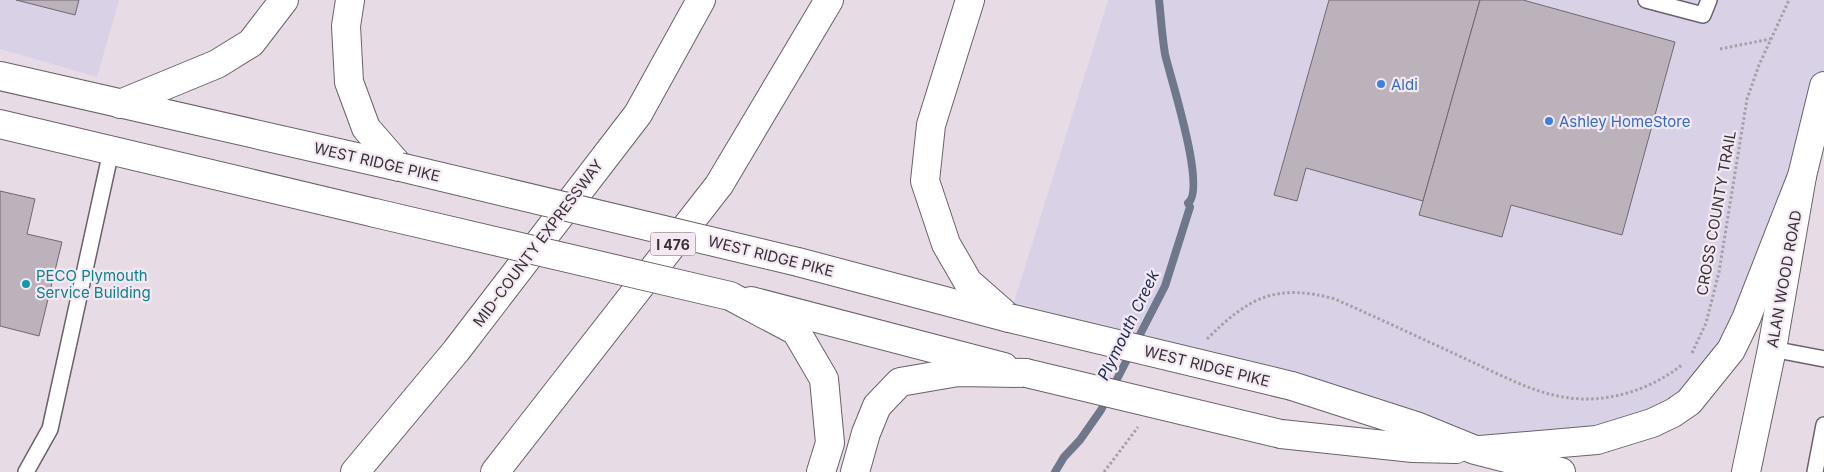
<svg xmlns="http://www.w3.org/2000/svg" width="1824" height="472" viewBox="0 0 1824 472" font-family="Inter,sans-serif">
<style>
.commercial{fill:#d9d2e7}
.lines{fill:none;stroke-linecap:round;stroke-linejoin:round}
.stream{stroke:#6f778b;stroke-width:8}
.building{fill:#bcb2bb;stroke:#726871}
.service-casing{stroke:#6b616a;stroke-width:18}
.tertiary-casing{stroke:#6b616a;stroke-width:30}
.primary-casing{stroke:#6b616a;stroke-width:30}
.motorway-casing{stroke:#6b616a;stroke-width:30}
.path{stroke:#a79ea6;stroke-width:3;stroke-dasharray:2.5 2.5;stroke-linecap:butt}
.service{stroke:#fff;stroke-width:15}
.tertiary{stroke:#fff;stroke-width:28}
.primary{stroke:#fff;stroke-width:28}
.motorway{stroke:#fff;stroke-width:28}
.primary-bridge-casing{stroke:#6b616a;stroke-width:30;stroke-linecap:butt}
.primary-bridge{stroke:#fff;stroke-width:28}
.shop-dot{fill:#3f7fe0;stroke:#f4e9f3;stroke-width:2}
.culture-dot{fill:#0f9aa8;stroke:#f4e9f3;stroke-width:2}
.labels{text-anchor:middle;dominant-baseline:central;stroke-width:4.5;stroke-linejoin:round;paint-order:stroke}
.shield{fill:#f4e9f3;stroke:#6f696f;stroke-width:1}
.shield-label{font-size:14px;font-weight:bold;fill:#363236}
.shop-label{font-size:15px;fill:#366cbe;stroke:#f4e9f3;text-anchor:start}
.street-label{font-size:15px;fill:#363236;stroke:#f4e9f3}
.culture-label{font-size:15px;fill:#0d838f;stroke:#f4e9f3;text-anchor:start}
.water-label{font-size:16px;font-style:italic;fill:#192d52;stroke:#f4e9f3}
</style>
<rect width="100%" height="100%" fill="#e7dce6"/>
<g class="commercial">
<path d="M0,0h119l-22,77 -97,-28z"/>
<path d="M1108,0h716v86l-78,233 -73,94 -198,37 -466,-132z"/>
</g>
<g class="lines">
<path class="stream" d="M1055,472l9,-15 16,-17 21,-30 64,-124 25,-79 -2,-4c19,-14 -18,-126 -23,-149 -3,-18 -4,-36 -6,-54"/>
</g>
<g class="building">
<path d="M16,0h63l-4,15z"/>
<path d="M1329,0h151l-57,201 -117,-33 -9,33 -23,-6z"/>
<path d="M1480,0h43l152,42 -53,193 -111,-30 -9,32 -83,-22z"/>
<path d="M0,191l35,8 -8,35 35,8 -23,94 -39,-10z"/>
</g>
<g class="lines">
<defs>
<g id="service">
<path d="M1646,0l57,15 6,-15"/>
<path d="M1772,349l52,10"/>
<path d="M26,472l24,-43 61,-278"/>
<path d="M1815,472l9,-47"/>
</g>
<g id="tertiary">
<path d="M1480,450l117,-10 55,-17 21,-10 16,-11 42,-52 15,-31 56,-143"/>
<path d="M1746,472l26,-123 30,-173 22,-90"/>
</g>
<g id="primary">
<path d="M0,76l400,91"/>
<path d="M0,124l375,89"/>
<path d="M798,262l211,56"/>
<path d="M751,301l253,66"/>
<path d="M1292,386l124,40 59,24 86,22"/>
<path d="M1281,434l132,14 43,1"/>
</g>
<g id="motorway">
<path d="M350,0l-4,26 3,56 17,46 34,39"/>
<path d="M970,0l-39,125 -6,56 21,63 22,38 41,36"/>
<path d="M120,104l97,-40 34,-21 33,-43"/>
<path d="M730,296l66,35 28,48 6,64 -9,29"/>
<path d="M355,472l101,-121 182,-237 63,-114"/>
<path d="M495,472l224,-287 110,-185"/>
<path d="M855,472l11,-39 11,-27 23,-24 58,-10 68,1"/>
</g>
</defs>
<use href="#service" class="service-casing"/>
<use href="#tertiary" class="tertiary-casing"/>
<use href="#primary" class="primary-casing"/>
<use href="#motorway" class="motorway-casing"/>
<g class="path">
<path d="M1720,49l50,-10"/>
<path d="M1207,339c42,-42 69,-56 128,-40 45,20 90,41 135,62 31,14 65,33 100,37 40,5 82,-9 113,-34"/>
<path d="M1692,353l14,-30 13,-51 28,-173 12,-34 30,-65"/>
<path d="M1104,472l34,-45"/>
</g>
<use href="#service" class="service"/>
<use href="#tertiary" class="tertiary"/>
<use href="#primary" class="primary"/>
<use href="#motorway" class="motorway"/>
<defs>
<g id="primary-bridge">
<path d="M400,167l398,95"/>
<path d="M375,213l355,83"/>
<path d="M1009,318l283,68"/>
<path d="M1026,373l255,61"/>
</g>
</defs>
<use href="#primary-bridge" class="primary-bridge-casing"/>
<use href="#primary-bridge" class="primary-bridge"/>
</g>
<g class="shop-dot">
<circle cx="1381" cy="84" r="5"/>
<circle cx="1549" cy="121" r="5"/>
</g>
<circle class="culture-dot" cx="26" cy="284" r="5"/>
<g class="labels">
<rect class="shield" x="650.5" y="232.5" width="45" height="23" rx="4"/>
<g class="shield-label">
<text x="673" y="244">I 476</text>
</g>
<g class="shop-label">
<text x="1391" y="84">Aldi</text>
<text x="1559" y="121">Ashley HomeStore</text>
</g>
<g class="street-label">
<text transform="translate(377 162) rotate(13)">WEST RIDGE PIKE</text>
<text transform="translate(1716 213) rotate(-80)">CROSS COUNTY TRAIL</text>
<text transform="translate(538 243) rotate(-53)">MID-COUNTY EXPRESSWAY</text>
<text transform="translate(771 256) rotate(14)">WEST RIDGE PIKE</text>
<text transform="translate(1784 279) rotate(-80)">ALAN WOOD ROAD</text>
<text transform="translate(1207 366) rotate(14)">WEST RIDGE PIKE</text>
</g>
<g class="culture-label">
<text x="36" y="275">PECO Plymouth<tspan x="36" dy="17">Service Building</tspan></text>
</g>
<g class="water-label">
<text transform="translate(1128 325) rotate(-64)">Plymouth Creek</text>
</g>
</g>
</svg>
